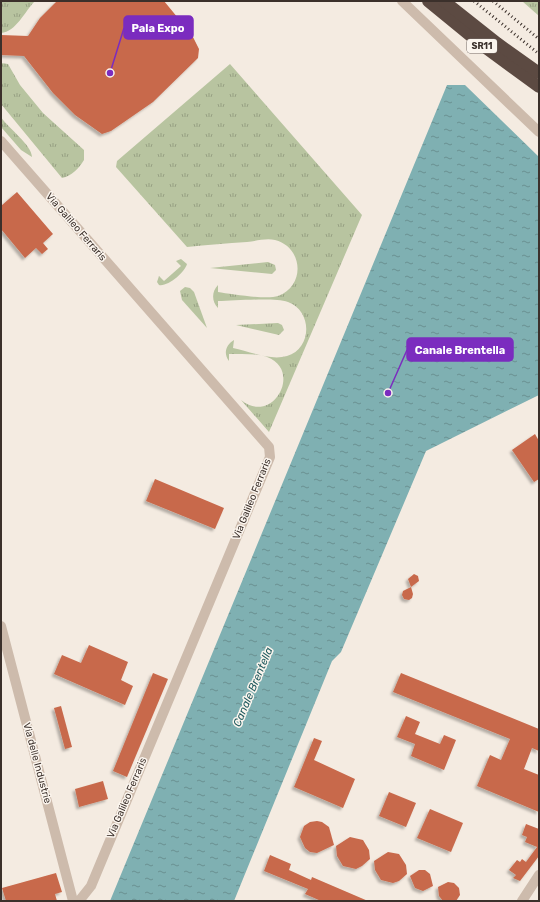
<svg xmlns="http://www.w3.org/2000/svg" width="540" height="902" viewBox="0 0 540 902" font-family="Rubik,sans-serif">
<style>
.grass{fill:url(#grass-tufts)}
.water{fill:url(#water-ripples)}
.building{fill:#c8694b;filter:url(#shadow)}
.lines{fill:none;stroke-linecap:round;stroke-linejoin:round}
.minor{stroke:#cdbbac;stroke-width:10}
.highway{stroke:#5c4a42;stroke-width:12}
.rail{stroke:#3b302b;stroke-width:3;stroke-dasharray:1 3;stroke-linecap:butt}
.labels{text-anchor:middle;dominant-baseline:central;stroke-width:3;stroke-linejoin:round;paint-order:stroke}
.shield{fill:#fbf5ee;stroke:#756b66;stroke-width:1}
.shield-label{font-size:9px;font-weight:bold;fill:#3b302b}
.street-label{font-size:10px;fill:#3b302b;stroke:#fbf5ee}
.water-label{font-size:11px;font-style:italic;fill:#1f5a5e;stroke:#fbf5ee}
.leader{fill:none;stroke:#7b2cbf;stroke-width:1.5}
.callout-dot{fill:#7b2cbf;stroke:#fbf5ee;stroke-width:1.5}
.callout{fill:#7b2cbf;stroke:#7b2cbf;stroke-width:1.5}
.callout-label{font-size:11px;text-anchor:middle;font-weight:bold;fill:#fff}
</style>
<defs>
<pattern id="grass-tufts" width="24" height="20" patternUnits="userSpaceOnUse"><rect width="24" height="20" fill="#b8c4a0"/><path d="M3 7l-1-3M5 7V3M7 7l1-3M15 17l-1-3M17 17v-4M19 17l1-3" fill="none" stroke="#97a083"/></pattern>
<pattern id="water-ripples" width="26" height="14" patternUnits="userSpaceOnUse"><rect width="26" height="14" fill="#7fb0b2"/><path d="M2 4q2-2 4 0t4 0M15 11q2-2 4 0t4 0" fill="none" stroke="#699091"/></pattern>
<filter id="shadow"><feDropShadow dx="-2.5" dy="2.5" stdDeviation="1" flood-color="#0004"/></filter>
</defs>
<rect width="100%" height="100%" fill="#f4ebe1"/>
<g class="grass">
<path d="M1,1h34c-10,10 -19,31 -34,32z"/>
<path d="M522,1h17v15z"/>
<path d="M1,63l7,1 12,21 23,28 41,37v10c-5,8 -12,16 -22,18l-61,-74z"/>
<path d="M230,64l132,151 -93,217 -28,-32c32,26 62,-30 26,-43 -11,-4 -26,-3 -38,-3v7c-6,-8 -3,-16 5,-21l-1,8c16,3 37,13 54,8 25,-7 26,-45 1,-54 -15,-5 -52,-1 -70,-1v7c-6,-6 -7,-16 0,-23v7c13,2 49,8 60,4 28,-10 25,-49 -3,-56 -9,-2 -19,1 -28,2 -20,1 -40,3 -60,5l-71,-80 1,-6z"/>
<path d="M1,117c7,11 31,28 31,40l-11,-7 -20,-23z"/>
<path d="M181,259l6,5c-2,8 -19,23 -28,21l-2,-3 2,-6 5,5 17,-15 -5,-5z"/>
<path d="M268,262l7,3 1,5 -4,4 -62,-6z"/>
<path d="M185,287l5,1 4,4 13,36 -25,-28 -2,-9z"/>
<path d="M278,323l4,2 2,5 -5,5 -43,-10z"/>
</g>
<path class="water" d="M447,85h18l74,72v238l-113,56 -85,201 -9,9 -98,240h-124z"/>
<g class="building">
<path d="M57,1h107l28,34 7,14 -1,9 -45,44 -42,29 -9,3 -27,-19 -22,-22 -29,-37 -23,-1v-20l27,1 12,-18z"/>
<path d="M17,192l36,42 -10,9 5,6 -6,5 -6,-6 -11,10 -24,-29v-23z"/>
<path d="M535,434l4,7v38l-5,3 -22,-32z"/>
<path d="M155,479l69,29 -9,21 -69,-28z"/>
<path d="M414,574l4,2 1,5 -8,6 -3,-8z"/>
<path d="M411,587l2,7 -1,4 -3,2 -5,-1 -2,-4 1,-4z"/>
<path d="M89,645l39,17 -7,18 12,6 -8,19 -71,-31 8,-19 19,8z"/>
<path d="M153,673l15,6 -41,98 -14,-6z"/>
<path d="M401,673l138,56v22l-7,-3 -8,21 15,6v37l-62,-26 13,-31 11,5 9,-21 -117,-47z"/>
<path d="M61,706l11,41 -7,2 -11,-41z"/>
<path d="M406,716l14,6 -5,12 25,10 4,-9 12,5 -12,30 -33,-14 4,-12 -18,-7z"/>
<path d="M314,738l8,3 -8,19 41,19 -12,29 -49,-21z"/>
<path d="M103,781l5,18 -29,8 -4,-18z"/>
<path d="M389,792l27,11 -10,24 -27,-11z"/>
<path d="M430,809l33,14 -12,29 -34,-14z"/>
<path d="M317,821l5,1 7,5 5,18 -17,8 -7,-1 -5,-4 -5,-11 4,-11 6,-4z"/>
<path d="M526,824l13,5v27l-19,25 -7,-3 3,-3 -7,-5 8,-10 3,2 2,-3 4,3 11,-15 -12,-5 2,-5 -5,-2z"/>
<path d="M350,837l13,3 6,10 1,9 -8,7 -6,3 -13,-3 -6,-10 -1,-10z"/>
<path d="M388,852l11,2 7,11 1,9 -8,7 -6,2 -12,-3 -6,-10 -1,-9z"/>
<path d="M270,855l21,9 -2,6 22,10 1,-3 56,24h-47l-16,-7 3,-5 -44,-18z"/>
<path d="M419,870h6l5,4 3,12 -10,5 -8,-3 -5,-12z"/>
<path d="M56,873l6,19 -7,2 2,7h-51l-4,-13z"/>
<path d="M448,882l6,1 5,5 1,7 -4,6h-13l-4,-5 -1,-9z"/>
</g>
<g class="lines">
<g class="minor">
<path d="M402,1l137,131"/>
<path d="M1,141l268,306 1,10 -179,429 -12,15"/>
<path d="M1,626l72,275"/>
<path d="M522,901l17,-26"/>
</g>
<g class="highway">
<path d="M428,1l55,45 56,41"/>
<path d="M444,1l53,42 42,30"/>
</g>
<g class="rail">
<path d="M474,1l65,53"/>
<path d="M493,1l46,38"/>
</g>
</g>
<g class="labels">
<rect class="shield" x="467" y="39" width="30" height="14" rx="3"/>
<g class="shield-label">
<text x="482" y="46">SR11</text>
</g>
<g class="street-label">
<text transform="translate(76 227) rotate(49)">Via Galileo Ferraris</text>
<text transform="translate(252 499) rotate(-68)">Via Galileo Ferraris</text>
<text transform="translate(37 763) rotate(75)">Via delle Industrie</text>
<text transform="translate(127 798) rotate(-67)">Via Galileo Ferraris</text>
</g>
<g class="water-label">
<text transform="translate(253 687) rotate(-67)">Canale Brentella</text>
</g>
</g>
<path class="leader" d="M110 73L124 28M388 393L407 350"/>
<g class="callout-dot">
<circle cx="110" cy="73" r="4"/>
<circle cx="388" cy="393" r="4"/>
</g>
<g class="callout">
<rect x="124" y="16" width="69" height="23" rx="4"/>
<rect x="407" y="338" width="106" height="23" rx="4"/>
</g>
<g class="callout-label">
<text x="158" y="32">Pala Expo</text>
<text x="460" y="354">Canale Brentella</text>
</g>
<rect width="540" height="902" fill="none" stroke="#3b302b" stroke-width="4"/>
</svg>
